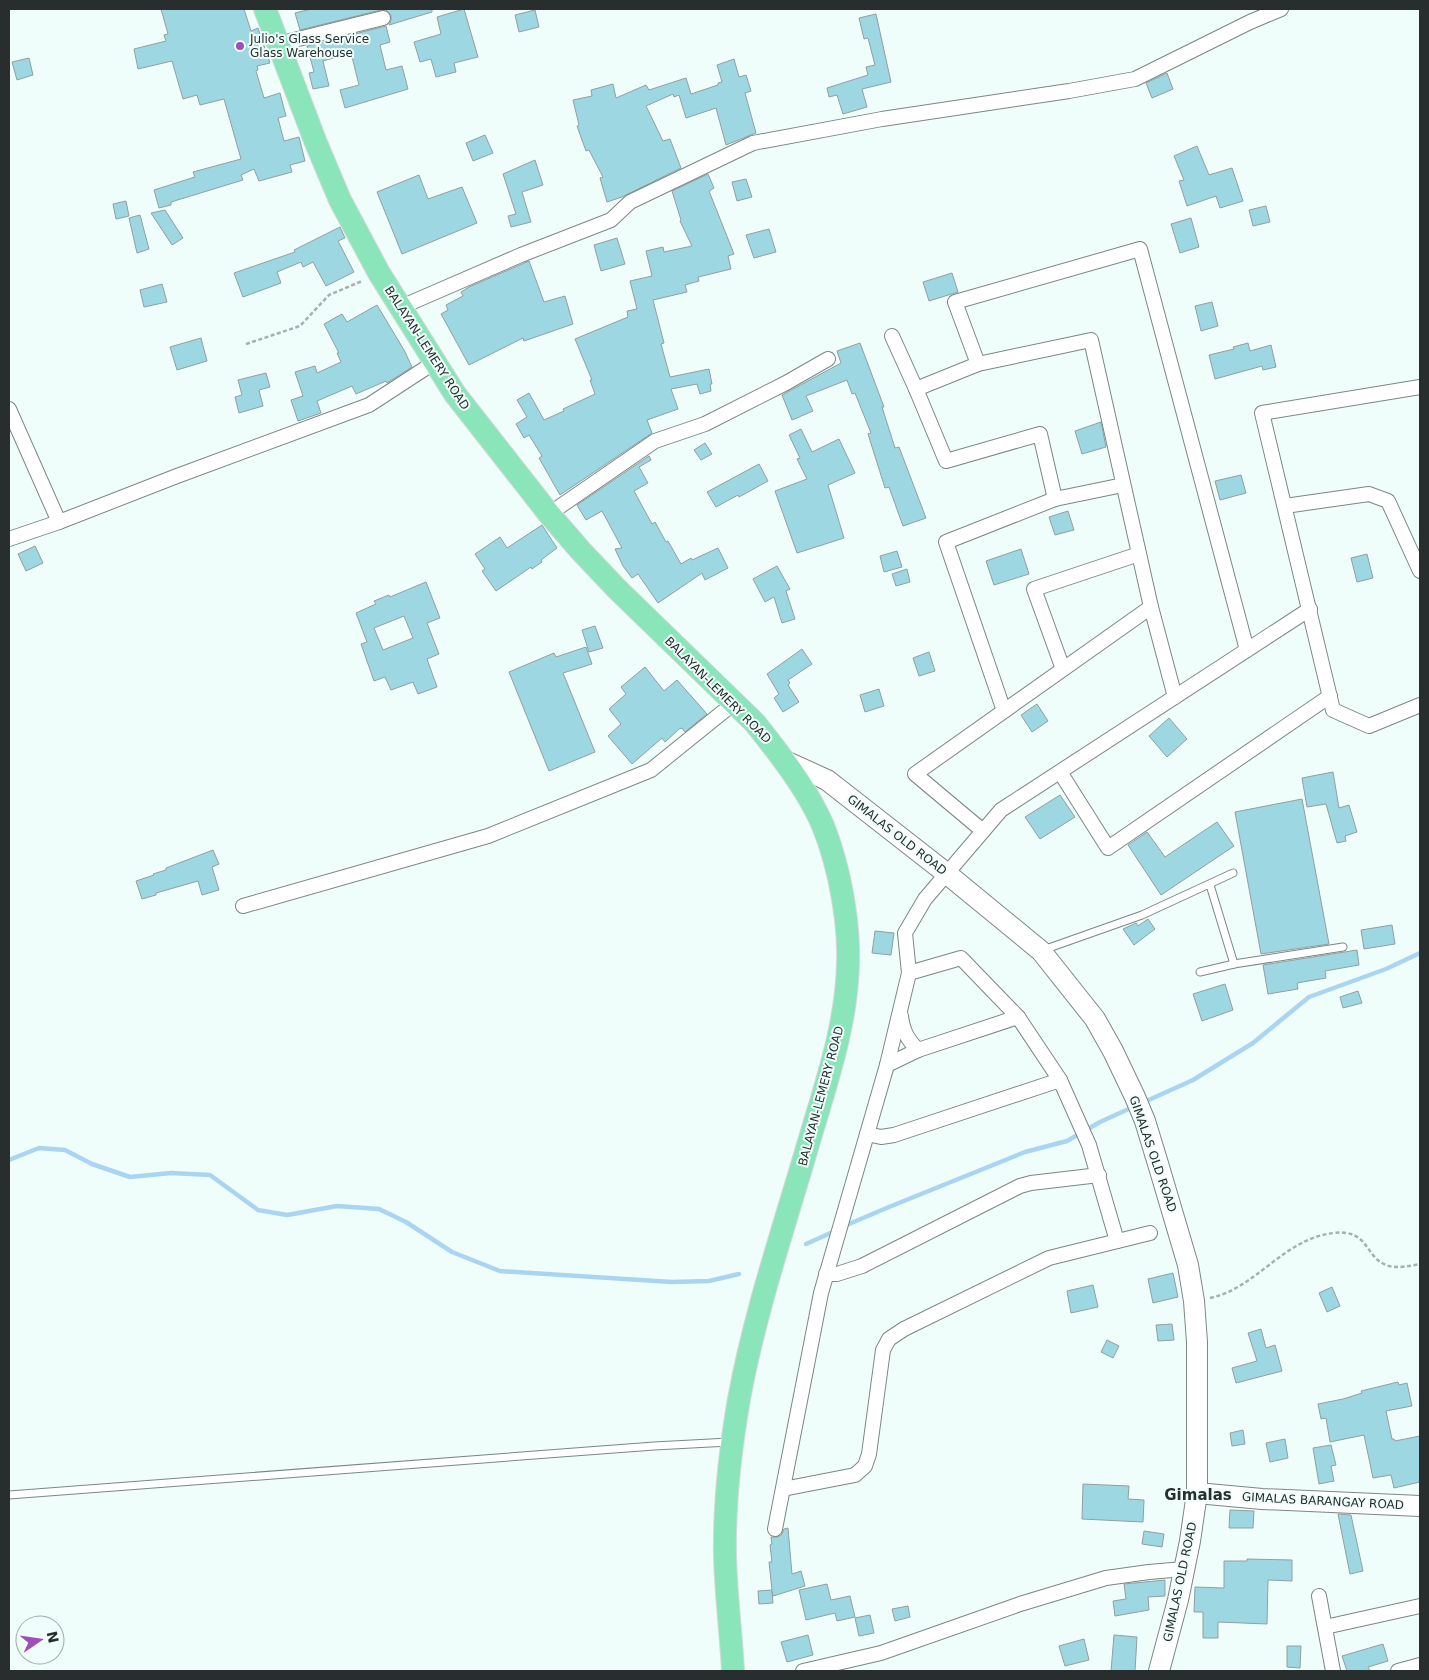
<svg xmlns="http://www.w3.org/2000/svg" width="1429" height="1680" viewBox="0 0 1429 1680" font-family="'DejaVu Sans',sans-serif">
<style>
.lines{fill:none;stroke-linecap:round;stroke-linejoin:round}
.stream{stroke:#a9d5f2;stroke-width:4.5}
.building{fill:#9dd7e2;stroke:#929fa1;fill-rule:evenodd}
.lane-casing{stroke:#7b8785;stroke-width:9}
.street-casing{stroke:#7b8785;stroke-width:16}
.secondary-casing{stroke:#7b8785;stroke-width:22}
.primary-casing{stroke:#d8d9d9;stroke-width:24}
.path{stroke:#a6b1af;stroke-width:2.5;stroke-dasharray:4 2.5;stroke-linecap:butt}
.lane{stroke:#fff;stroke-width:7}
.street{stroke:#fff;stroke-width:14}
.secondary{stroke:#fff;stroke-width:20}
.primary{stroke:#8be5ba;stroke-width:22}
.poi-dot{fill:#a24dbc;stroke:#f0fefb;stroke-width:2}
.labels{text-anchor:middle;dominant-baseline:central;stroke-width:4;stroke-linejoin:round;paint-order:stroke}
.poi-label{font-size:12px;fill:#282d2d;stroke:#f0fefb;text-anchor:start}
.street-label{font-size:12px;fill:#282d2d;stroke:#f0fefb}
.quarter-label{font-size:15px;font-weight:bold;fill:#282d2d;stroke:#f0fefb}
</style>
<rect width="100%" height="100%" fill="#f0fefb"/>
<g class="lines">
<g class="stream">
<path d="M1142,1103l51,-23 60,-37 56,-46 77,-28 34,-16"/>
<path d="M9,1160l30,-12 26,2 27,14 38,13 41,-4 39,2 48,35 29,5 50,-9 42,3 27,13 46,30 48,19 172,11 37,-1 30,-7"/>
<path d="M842,1227l47,-20 136,-55 42,-11 33,-19 33,-15"/>
<path d="M806,1244l29,-13"/>
</g>
</g>
<g class="building">
<path d="M161,9h83l7,22 7,-3 12,35 -13,3 1,4 -2,1 8,27 16,-5 6,23 -8,2 6,23 15,-4 6,24 -15,4 2,7 -33,9 -5,-12 -13,6 2,5 -72,22v3l-12,3 -5,-18 41,-13 -2,-5 48,-13 -17,-60 -24,6 -3,-10 -14,4 -11,-38 -34,8 -4,-20 32,-8 -2,-6 4,-1z"/>
<path d="M311,9h121v3l-43,13 2,-4v-6l-5,-5h-5l-81,20 -5,-17z"/>
<path d="M464,9l14,48 -24,6 2,9 -20,5 -5,-18 -11,3 -6,-20 27,-8 -4,-17z"/>
<path d="M535,10l4,17 -20,5 -4,-17z"/>
<path d="M876,14l15,68 -29,7 5,18 -24,7 -6,-19 -8,2 -2,-9 41,-13 -2,-8 9,-2 -7,-27 -4,1 -5,-21z"/>
<path d="M386,26l4,16 -10,3 6,25 16,-4 6,23 -63,19 -5,-18 19,-5 -8,-32 -28,8 6,25 -16,3 -4,-16 5,-1 -7,-26z"/>
<path d="M29,58l4,17 -16,5 -5,-18z"/>
<path d="M734,59l5,18 7,-2 5,16 -6,2 11,40 -30,12 -10,-37 -30,10 -7,-23 -5,2 -1,-3 -27,12 17,35 7,-2 11,29 -59,29 -15,5 -7,-24 3,-1 -14,-27 -3,1 -9,-25 2,-1 -6,-25 19,-4 -1,-6 22,-6 3,14 30,-13 3,5 37,-12 5,16 27,-9v-2l4,-1 -5,-17z"/>
<path d="M1167,73l6,16 -21,9 -6,-15z"/>
<path d="M485,135l8,18 -20,8 -7,-18z"/>
<path d="M1197,146l12,29 23,-7 11,33 -23,7 -4,-12 -29,10 -8,-25 5,-1 -10,-24z"/>
<path d="M535,160l8,25 -21,7 9,30 -20,5 -3,-11 8,-2 -13,-40z"/>
<path d="M708,174l6,14 -5,3 25,63 -6,2 3,13 -33,8 1,4 -14,4 2,7 -34,8 11,43 -3,1 9,33 39,-8 3,15h-2l1,7 -11,3 -3,-10 -26,5 7,20 -31,11 5,13 -92,62 -21,-37 3,-2 -13,-21 -5,3 -8,-14 11,-7 -10,-17 12,-7 15,27 20,-9 -1,-2 32,-15 -5,-14h2l-17,-41 53,-22 -1,-6 10,-2 -7,-28 22,-5 -6,-25 17,-4 1,5 28,-6 -12,-25 1,-1 -9,-29z"/>
<path d="M419,175l9,24 34,-12 15,36 -75,31 -25,-62z"/>
<path d="M746,179l6,18 -15,4 -5,-19z"/>
<path d="M126,201l3,15 -13,3 -3,-15z"/>
<path d="M1266,206l4,16 -17,4 -4,-16z"/>
<path d="M165,210l18,28 -11,7 -21,-32z"/>
<path d="M140,215l9,34 -12,4 -8,-35z"/>
<path d="M1191,218l8,29 -19,6 -9,-29z"/>
<path d="M340,227l5,11 -7,3 16,31 -28,14 -13,-24 -10,5 -2,-5 -24,10 4,11 -38,14 -9,-24 61,-21 -1,-2z"/>
<path d="M769,229l7,23 -22,6 -8,-23z"/>
<path d="M617,238l8,26 -24,7 -7,-26z"/>
<path d="M529,261l15,41 21,-6 8,28 -49,17 -1,-3 -54,27 -28,-51 7,-4 -2,-5 17,-9 -2,-4 8,-5z"/>
<path d="M952,273l6,19 -29,9 -6,-19z"/>
<path d="M162,284l5,18 -23,5 -4,-17z"/>
<path d="M1212,302l6,24 -17,5 -6,-25z"/>
<path d="M377,305l27,45 8,17 -25,16 -1,-2 -30,13 -4,-8 -35,15 4,12 -23,8 -7,-21 12,-4 -8,-24 20,-6 2,7 24,-11 -4,-9h2l-15,-29 18,-10 5,8z"/>
<path d="M201,338l6,23 -30,9 -7,-23z"/>
<path d="M860,343l24,64h-2l13,41 4,-1 27,71 -23,8 -14,-39 -4,1 -17,-54 3,-1 -16,-40 -3,1 -5,-14 -41,16 7,15 -21,9 -10,-25 59,-32 -4,-12z"/>
<path d="M1248,343l2,8 21,-6 5,22 -13,3 -1,-4 -47,13 -6,-24 25,-6 -1,-2z"/>
<path d="M266,373l4,14 -11,3 4,16 -24,7 -4,-16 7,-2 -4,-15z"/>
<path d="M1101,422l5,25 -24,7 -7,-23z"/>
<path d="M801,429l11,23 27,-13 16,34 -27,12 16,53 -47,15 -22,-62 32,-12 -10,-20 3,-1 -11,-23z"/>
<path d="M705,443l7,11 -11,6 -7,-10z"/>
<path d="M649,456l2,4 -12,7 9,16 -14,8 18,33 3,-2 11,20 2,-1 13,23 10,-6 1,2 26,-12 10,20 -23,12 -3,-7 -44,30 -20,-29 -6,4 -9,-12 -8,-17 7,-1 -20,-37 -16,9 -9,-15z"/>
<path d="M759,464l9,17 -29,16 -1,-2 -22,12 -9,-15z"/>
<path d="M1241,475l5,18 -26,7 -5,-19z"/>
<path d="M1068,511l6,19 -19,5 -6,-18z"/>
<path d="M542,525l15,23 -16,12 1,2 -10,7 -1,-2 -35,24 -14,-20 3,-2 -10,-15 25,-17 7,11z"/>
<path d="M35,546l8,17 -17,8 -8,-17z"/>
<path d="M1021,549l8,25 -35,11 -8,-24z"/>
<path d="M897,551l5,16 -18,5 -4,-16z"/>
<path d="M1367,554l6,24 -16,4 -6,-24z"/>
<path d="M777,566l13,23 -4,2 9,28 -13,4 -8,-26 -9,5 -12,-23z"/>
<path d="M907,569l3,13 -14,4 -4,-12z"/>
<path d="M426,582l14,36 -13,5 12,31 -12,5 10,28 -19,7 -5,-12 -22,8 -6,-13 -11,4 -13,-37 6,-2 -11,-29 20,-9 -2,-3 15,-6 1,2zM404,616l9,22 -30,12 -9,-22z"/>
<path d="M595,626l8,22 -14,4 -7,-22z"/>
<path d="M586,647l6,17 -29,9 32,79 -46,19 -40,-99 45,-19 2,4z"/>
<path d="M802,649l10,15 -24,16 2,3 -2,2 11,17 -16,10 -9,-14 5,-4 -12,-20z"/>
<path d="M929,652l6,19 -16,5 -6,-18z"/>
<path d="M645,667l19,24 13,-11 30,34 -22,18 -3,-4 -3,1 -14,13 -3,-4 -30,26 -24,-28 13,-12 -12,-15 17,-15 -5,-7z"/>
<path d="M879,689l5,17 -19,6 -5,-17z"/>
<path d="M1037,704l11,17 -16,11 -11,-17z"/>
<path d="M1169,718l18,21 -20,18 -18,-21z"/>
<path d="M1333,772l6,36 10,-3 8,27 -12,4 1,5 -9,2 -11,-39 -19,3 -5,-29z"/>
<path d="M1060,795l15,22 -35,22 -15,-22z"/>
<path d="M1302,799l27,145 -68,10 -26,-142z"/>
<path d="M1217,822l17,24 -73,49 -33,-50 19,-13 18,25z"/>
<path d="M213,850l6,14 -7,3 7,23 -17,5 -4,-14 -42,12v2l-14,4 -6,-18 18,-6 -1,-1 13,-4v-2z"/>
<path d="M1148,919l7,10 -21,16 -11,-16 13,-6 2,3z"/>
<path d="M1392,925l3,19 -31,5 -3,-19z"/>
<path d="M875,931l19,2 -3,22 -19,-2z"/>
<path d="M1357,950l2,15 -34,6 1,7 -29,5 1,6 -30,5 -5,-29z"/>
<path d="M1225,984l8,26 -31,11 -9,-27z"/>
<path d="M1358,991l4,12 -19,5 -3,-11z"/>
<path d="M1173,1273l5,24 -25,6 -5,-24z"/>
<path d="M1093,1285l5,22 -27,6 -4,-22z"/>
<path d="M1332,1287l8,19 -13,6 -8,-19z"/>
<path d="M1172,1324l2,16 -16,1 -2,-16z"/>
<path d="M1261,1329l5,19 9,-3 7,26 -46,12 -4,-15 25,-7 -9,-28z"/>
<path d="M1107,1340l12,6 -6,12 -12,-6z"/>
<path d="M1398,1382l1,3 8,-2 5,23 -26,5 6,28h2l1,2 25,-5v46l-26,6 -3,-13 -18,3 -9,-43 -34,7 -4,-24 -5,1 -3,-15 25,-5 19,-6 -1,-2z"/>
<path d="M1243,1430l2,14 -13,2 -2,-13z"/>
<path d="M1285,1439l3,19 -18,4 -4,-19z"/>
<path d="M1331,1445l5,20 -5,1 3,15 -15,3 -6,-36z"/>
<path d="M1083,1484l46,2 -1,13 16,1 -1,22 -61,-3z"/>
<path d="M1230,1510l24,1 -1,17h-24z"/>
<path d="M1338,1514l13,1 12,56 -13,3z"/>
<path d="M788,1528l4,46 9,-3 4,15 -32,10 -1,-5 1,12 -14,1 -1,-13 14,-1 -3,-28h3l-2,-17 2,-1 -1,-7h7l4,-3 2,-5z"/>
<path d="M1144,1531l20,3 -2,13 -20,-3z"/>
<path d="M1247,1559l45,1v21l-24,-1 -1,44 -49,-2v16h-15v-26h-9l1,-25 29,1v-27h23z"/>
<path d="M1165,1580v16l-17,1 1,13 -34,6 -2,-15 13,-2 -2,-15z"/>
<path d="M827,1584l4,16 19,-4 5,21 -18,4 -2,-8 -29,7 -7,-30z"/>
<path d="M908,1606l2,11 -15,4 -3,-12z"/>
<path d="M870,1615l4,18 -15,3 -4,-18z"/>
<path d="M808,1635l5,20 -26,7 -6,-20z"/>
<path d="M1114,1635l23,2 -2,34h-24z"/>
<path d="M1084,1639l5,21 -24,6 -6,-20z"/>
<path d="M1383,1644l5,17 -20,6 2,4h-23l-5,-15z"/>
<path d="M1287,1646h14l-1,22 -13,-1z"/>
</g>
<g class="lines">
<defs>
<g id="lane">
<path d="M1210,885l24,79"/>
<path d="M1043,950l99,-35 91,-42"/>
<path d="M1200,972l34,-8 109,-17"/>
<path d="M9,1495l645,-49 75,-4"/>
</g>
<g id="street">
<path d="M278,44l105,-26"/>
<path d="M401,307l120,-52 90,-35 19,-18 123,-59 129,-24 187,-28 66,-12 115,-57 31,-13"/>
<path d="M892,336l24,53 30,72 94,-27 15,65"/>
<path d="M978,364l-23,-62 185,-53 107,401"/>
<path d="M1420,387l-158,26 71,297 36,16 51,-21"/>
<path d="M916,389l62,-25 113,-24 60,267 24,90"/>
<path d="M9,409l50,113"/>
<path d="M1285,506l84,-12 19,7 32,70"/>
<path d="M549,514l106,-73 50,-17 81,-41 42,-24"/>
<path d="M9,539l50,-17 118,-46 192,-71 66,-43"/>
<path d="M1063,669l-29,-80 105,-35"/>
<path d="M1004,711l-58,-169 109,-43 68,-14"/>
<path d="M1060,772l48,76 222,-152"/>
<path d="M983,831l-68,-57 236,-167"/>
<path d="M243,906l245,-70 163,-66 83,-67"/>
<path d="M909,973l52,-15 57,59 42,63 29,65 28,96"/>
<path d="M901,1016c2,15 6,23 17,34"/>
<path d="M887,1065l31,-15 100,-33"/>
<path d="M867,1134l14,3 13,-2 166,-55"/>
<path d="M826,1274h11l25,-8 158,-80 11,-3 68,-8"/>
<path d="M783,1489l72,-14 10,-9 4,-12 14,-104 6,-11 15,-10 145,-71 101,-25"/>
<path d="M775,1529l46,-236 66,-228 22,-92 -4,-40 20,-34 76,-89 309,-201"/>
<path d="M1319,1596l14,75"/>
<path d="M1325,1627l95,-21"/>
<path d="M803,1671l78,-18 139,-49 86,-26 43,-6 35,-3"/>
<path d="M1398,1671l22,-6"/>
</g>
<g id="secondary">
<path d="M783,760l44,20 119,93 95,78 54,68 18,32 22,46 10,24 14,46 29,98 6,36 3,41v151l-7,48 -12,59 -19,71"/>
<path d="M1197,1493l65,6 158,7"/>
</g>
<path id="primary" d="M265,9l51,134 24,57 39,73 76,121 94,120 31,36 37,39 138,134c22,28 46,58 62,90 10,19 17,44 22,65 6,28 10,56 9,84 -1,66 -25,130 -43,193 -24,81 -51,162 -66,244 -9,52 -15,106 -14,158 1,38 6,76 8,114"/>
</defs>
<use href="#lane" class="lane-casing"/>
<use href="#street" class="street-casing"/>
<use href="#secondary" class="secondary-casing"/>
<use href="#primary" class="primary-casing"/>
<g class="path">
<path d="M246,344l54,-18 29,-31 33,-14"/>
<path d="M1210,1298c47,-10 74,-60 124,-65 35,-4 30,23 52,32 10,4 24,1 34,-1"/>
</g>
<use href="#lane" class="lane"/>
<use href="#street" class="street"/>
<use href="#secondary" class="secondary"/>
<use href="#primary" class="primary"/>
</g>
<circle class="poi-dot" cx="240" cy="46" r="5"/>
<g class="labels">
<g class="poi-label">
<text x="250" y="39">Julio's Glass Service<tspan x="250" dy="14">Glass Warehouse</tspan></text>
</g>
<g class="street-label">
<text transform="translate(427 348) rotate(57)">BALAYAN-LEMERY ROAD</text>
<text transform="translate(718 690) rotate(45)">BALAYAN-LEMERY ROAD</text>
<text transform="translate(897 835) rotate(38)">GIMALAS OLD ROAD</text>
<text transform="translate(821 1096) rotate(-75)">BALAYAN-LEMERY ROAD</text>
<text transform="translate(1153 1154) rotate(71)">GIMALAS OLD ROAD</text>
<text transform="translate(1323 1501) rotate(3)">GIMALAS BARANGAY ROAD</text>
<text transform="translate(1180 1582) rotate(-78)">GIMALAS OLD ROAD</text>
</g>
<g class="quarter-label">
<text x="1198" y="1495">Gimalas</text>
</g>
</g>
<rect width="1429" height="1680" fill="none" stroke="#282d2d" stroke-width="20"/>
<g transform="translate(40 1640) rotate(77)"><circle r="24" fill="#f0fefb" stroke="#a0aaa9"/>
<path d="M0-4L9 19L0 12L-9 19Z" fill="#a24dbc"/>
<text y="-8" font-size="14" font-weight="bold" text-anchor="middle" fill="#282d2d">N</text>
</g>
</svg>
